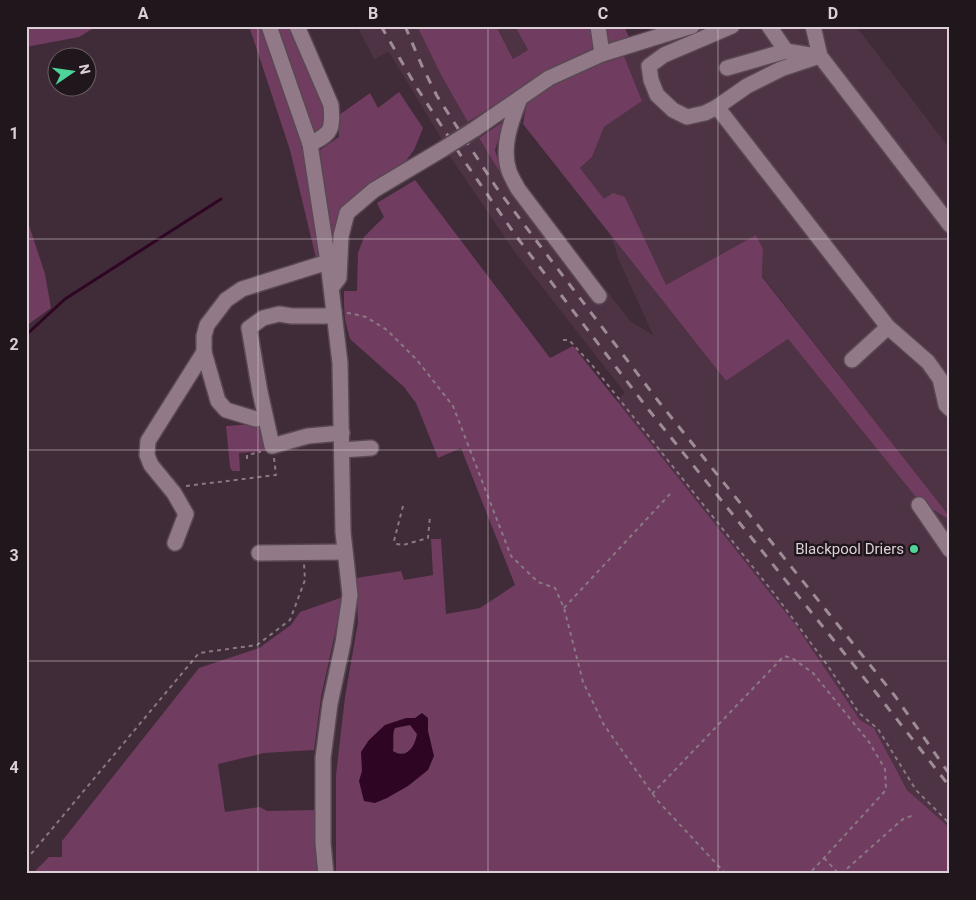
<svg xmlns="http://www.w3.org/2000/svg" width="976" height="900" viewBox="0 0 976 900" font-family="Roboto,sans-serif">
<style>
.built{fill:#4d3344}
.green{fill:#703c5f}
.water{fill:#2e0623;fill-rule:evenodd}
.lines{fill:none;stroke-linecap:round;stroke-linejoin:round}
.stream{stroke:#2e0623;stroke-width:3}
.minor-casing{stroke:#594853;stroke-width:18}
.path{stroke:#8a7883;stroke-width:2;stroke-dasharray:4 4;stroke-linecap:butt}
.minor{stroke:#917988;stroke-width:15}
.rail{stroke:#9d8c96;stroke-width:3;stroke-dasharray:9 9;stroke-linecap:butt}
.minor-bridge-casing{stroke:#594853;stroke-width:18;stroke-linecap:butt}
.minor-bridge{stroke:#917988;stroke-width:15}
.grid{fill:none;stroke:#ddcfd7;stroke-width:1;stroke-opacity:0.55}
.poi-dot{fill:#4ed399;stroke:#20171d;stroke-width:2}
.labels{text-anchor:middle;dominant-baseline:central;stroke-width:5;stroke-linejoin:round;paint-order:stroke}
.poi-label{font-size:15px;fill:#ddcfd7;stroke:#20171d;text-anchor:end}
.neatline{fill:none;stroke:#ddcfd7;stroke-width:2}
.grid-label{font-size:16px;text-anchor:middle;font-weight:bold;fill:#ddcfd7}
</style>
<rect width="100%" height="100%" fill="#402b38"/>
<g class="built">
<path d="M357,26h60l24,49 63,104 16,25 73,96 14,-9 23,30 23,14 -34,-75 -8,-24 115,145 62,-42 131,162 31,19v308l-43,-38 -33,-62 -14,-8 -65,-96 -178,-223 8,-8 -111,-142 -63,-93 -8,-17 -54,-89 -15,7z"/>
<path d="M496,26h19l13,24 -15,9z"/>
<path d="M709,26h147l94,123v368l-188,-241 1,-27 -7,-14 -90,51 -41,-89 -21,3 -24,-32 12,-11 12,-30 38,-26 -18,-45z"/>
</g>
<g class="green">
<path d="M26,26h71l-18,11 -53,10z"/>
<path d="M249,26h13l40,108 18,123 -4,1 -26,-108z"/>
<path d="M276,26h12l36,78 2,19 -6,7 -7,2z"/>
<path d="M417,26h79l17,33 15,-9 -13,-24h109l5,11 -37,15 -58,28 -66,42 -27,-47z"/>
<path d="M624,56l18,45 -38,26 -12,30 -12,11 24,31 9,-6 12,4 41,88 90,-50 7,14 -1,28 188,240v3l-31,-19 -131,-162 -62,42 -203,-257 4,-24 37,-23z"/>
<path d="M399,92l24,36 -9,22 -14,19 -50,33 -15,55 -10,-63 -5,-44 19,-13v-22l31,-22 8,15z"/>
<path d="M504,121l-9,29 9,29 -25,-41z"/>
<path d="M415,180l135,178 23,-12 222,278 65,96 14,8 33,62 43,38v46h-614v-99l9,-78 13,-75 -2,-44 45,-7 3,9 29,-5 -2,-36h10l5,75 34,-6 35,-23 -54,-137 -23,10 -22,-55 -12,-16 -54,-48 -5,-19 -1,-16v-13h13l1,-38 6,-16 20,-20 -7,-14z"/>
<path d="M26,216l19,58 6,34 -25,18z"/>
<path d="M265,423l2,28 -28,2 1,18h-8l-2,-4 -4,-41z"/>
<path d="M343,597l-22,100 -7,53 -50,3 -46,11 7,48 35,-5 7,4 48,-1 5,64h-288l17,-17h13v-16l137,-173 60,-20 32,-23 9,-13z"/>
</g>
<path class="water" d="M422,713l6,5v13l6,25 -6,14 -20,16 -21,12 -12,5 -11,-2 -5,-20 3,-10 -1,-19 8,-12 16,-15 21,-7h9zM410,725l7,9c-2,12 -10,26 -24,17 1,-8 -1,-18 2,-23z"/>
<g class="lines">
<path class="stream" d="M26,335l39,-36 156,-100"/>
<defs>
<g id="minor">
<path d="M269,26l41,118 18,118 12,101 3,169 7,63 -7,48 -13,61 -7,54v85l3,31"/>
<path d="M297,26l34,79c2,25 1,28 -21,39"/>
<path d="M598,26l4,28"/>
<path d="M732,26l-68,29 -15,11 2,14 6,15 16,15 14,7 18,-4 12,-6 30,-21 34,-17 39,-13"/>
<path d="M769,26l17,25"/>
<path d="M813,26l7,30 130,169"/>
<path d="M727,68l59,-17 30,5"/>
<path d="M520,98c-9,24 -19,49 -11,73 2,6 6,12 9,18l81,107"/>
<path d="M717,107l171,220 40,35 12,17 6,26 4,4"/>
<path d="M475,129l74,-51 53,-24 90,-28"/>
<path d="M332,287l7,-9 2,-42 6,-23 27,-23 69,-41"/>
<path d="M334,312l-7,4h-35l-13,-2 -16,4 -14,10 11,64 12,54 36,-10 34,-3"/>
<path d="M852,360l36,-33"/>
<path d="M256,419l-30,-9 -8,-9 -14,-49v-16l3,-11 19,-25 16,-11 86,-27"/>
<path d="M342,450l29,-2"/>
<path d="M919,505l31,45"/>
<path d="M175,543l11,-29 -12,-21 -23,-28 -4,-10 1,-14 56,-89"/>
<path d="M259,553l86,-1"/>
</g>
</defs>
<use href="#minor" class="minor-casing"/>
<g class="path">
<path d="M347,313l7,1 12,3 21,13 30,30 36,46 58,150 27,26 17,6 9,20 19,74 21,43 53,75 69,74"/>
<path d="M563,340h6l23,25 184,231 52,70 31,47 19,16 38,61 34,34"/>
<path d="M247,459v-4l13,-3v-1"/>
<path d="M186,486l90,-11 -2,-17"/>
<path d="M403,506l-9,35 2,3 7,1 25,-7 2,-22"/>
<path d="M564,608l106,-114"/>
<path d="M652,794l132,-138 8,2 21,15 56,69 16,27 1,21 -62,68 -15,16"/>
<path d="M824,858l15,16"/>
<path d="M26,860l173,-207 58,-8 33,-25 15,-40 -1,-16"/>
<path d="M841,874l62,-55 11,-4"/>
</g>
<use href="#minor" class="minor"/>
<g class="rail">
<path d="M381,26l36,62 48,74 51,74 132,173 229,285 73,93"/>
<path d="M405,26l17,40 15,30 59,91 42,56 121,159 236,294 55,79"/>
</g>
<defs>
<path id="minor-bridge" d="M443,149l32,-20"/>
</defs>
<use href="#minor-bridge" class="minor-bridge-casing"/>
<use href="#minor-bridge" class="minor-bridge"/>
</g>
<path class="grid" d="M258,26v848M488,26v848M718,26v848M26,239h924M26,450h924M26,661h924"/>
<circle class="poi-dot" cx="914" cy="549" r="5"/>
<g class="labels">
<g class="poi-label">
<text x="904" y="549">Blackpool Driers</text>
</g>
</g>
<rect width="976" height="900" fill="none" stroke="#20171d" stroke-width="55"/>
<g transform="translate(72 72) rotate(77)"><circle r="24" fill="#20171d" stroke="#6c6167"/>
<path d="M0-4L9 19L0 12L-9 19Z" fill="#4ed399"/>
<text y="-8" font-size="14" font-weight="bold" text-anchor="middle" fill="#ddcfd7">N</text>
</g>
<rect x="28" y="28" width="920" height="844" class="neatline"/>
<g class="grid-label">
<text x="143" y="19">A</text>
<text x="373" y="19">B</text>
<text x="603" y="19">C</text>
<text x="833" y="19">D</text>
<text x="14" y="139">1</text>
<text x="14" y="350">2</text>
<text x="14" y="561">3</text>
<text x="14" y="773">4</text>
</g>
</svg>
